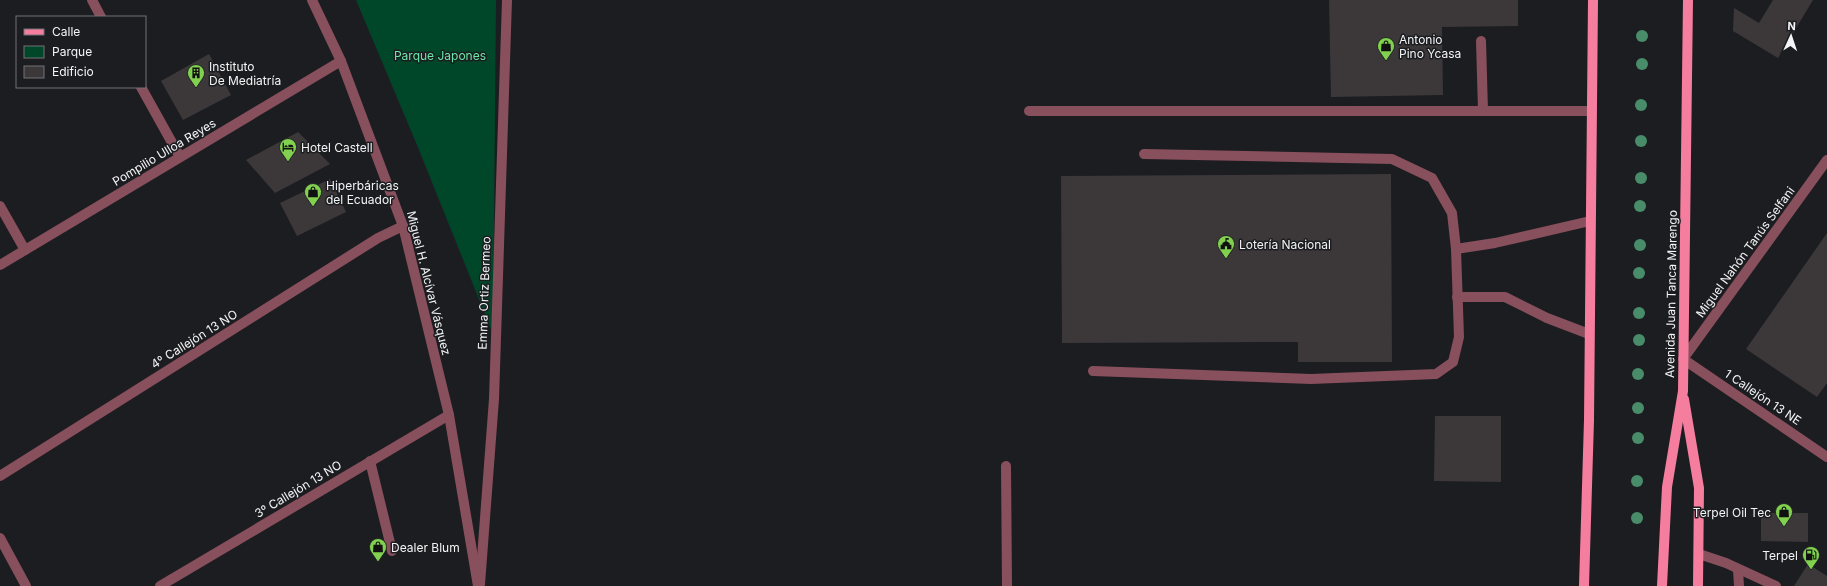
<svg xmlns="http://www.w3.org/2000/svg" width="1827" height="586" viewBox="0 0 1827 586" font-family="Inter,sans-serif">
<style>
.green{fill:#004729}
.building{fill:#3c383a}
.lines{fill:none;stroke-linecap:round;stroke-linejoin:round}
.service{stroke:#884f5d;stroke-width:10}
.minor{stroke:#884f5d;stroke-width:10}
.tertiary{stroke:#884f5d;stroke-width:10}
.primary{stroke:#f57e9f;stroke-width:10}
.tree{fill:#488c6a}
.labels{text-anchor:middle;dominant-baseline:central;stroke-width:3;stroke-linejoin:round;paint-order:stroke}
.poi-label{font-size:12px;fill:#f3f4f6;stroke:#1c1d20;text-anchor:start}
.park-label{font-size:12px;fill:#6ce7a7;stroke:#1c1d20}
.street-label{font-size:12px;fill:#f3f4f6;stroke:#1c1d20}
</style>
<rect width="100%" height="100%" fill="#1c1d20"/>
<path class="green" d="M356,0h140l-3,334 -76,-189z"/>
<g class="building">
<path d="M1329,0h189v26l-76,1 1,68 -112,2z"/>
<path d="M1773,0h40l-35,58 -45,-27 1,-23 25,15z"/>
<path d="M209,54l22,41 -48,25 -22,-39z"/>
<path d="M298,132l32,32 -55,29 -29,-33z"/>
<path d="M1391,174l1,188h-94v-20l-236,1 -1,-167z"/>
<path d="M330,179l16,33 -49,24 -17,-33z"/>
<path d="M1827,233v150l-10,14 -71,-48z"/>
<path d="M1435,416h66v66l-67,-1z"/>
<path d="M1761,513h47v29l-47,-1z"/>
<path d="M1808,564l19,12v10h-33z"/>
</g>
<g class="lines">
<g class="service">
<path d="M1481,41l2,70"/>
<path d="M1029,111h562"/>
<path d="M1456,249l39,-6 95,-22"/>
<path d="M1457,297h48l42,21 42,16"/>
<path d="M1093,371l218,8 125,-5 17,-12 6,-25 -3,-88 -4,-36 -20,-35 -40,-19 -248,-5"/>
<path d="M370,461l22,90"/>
<path d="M1006,466l1,120"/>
<path d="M1699,554l27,9 50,23"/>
<path d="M1738,570l1,16"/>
</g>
<g class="minor">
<path d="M92,0l9,17"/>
<path d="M141,87l39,70"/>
<path d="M1827,160l-144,199 144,98"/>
<path d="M0,206l25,44"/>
<path d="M0,265l341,-204"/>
<path d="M0,476l378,-238 25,-12"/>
<path d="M0,538l26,48"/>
<path d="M480,584l14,-185 13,-399"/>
<path d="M160,586l289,-171"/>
</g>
<path class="tertiary" d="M312,0l29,61 62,165 46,189 29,171"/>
<g class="primary">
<path d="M1684,399l15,89 -1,98"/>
<path d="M1584,586l5,-166 4,-420"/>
<path d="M1662,586l5,-99 16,-96 5,-391"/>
</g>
</g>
<g class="tree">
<circle cx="1642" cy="36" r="6"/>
<circle cx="1642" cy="64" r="6"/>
<circle cx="1641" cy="105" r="6"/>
<circle cx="1641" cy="141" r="6"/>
<circle cx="1641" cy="178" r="6"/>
<circle cx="1640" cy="206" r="6"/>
<circle cx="1640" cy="245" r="6"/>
<circle cx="1639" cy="273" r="6"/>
<circle cx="1639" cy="313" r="6"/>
<circle cx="1639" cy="340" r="6"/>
<circle cx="1638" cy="374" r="6"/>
<circle cx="1638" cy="408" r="6"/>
<circle cx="1638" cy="438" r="6"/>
<circle cx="1637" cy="481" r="6"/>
<circle cx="1637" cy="518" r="6"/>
</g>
<defs>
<symbol id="shop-pin" viewBox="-11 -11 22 30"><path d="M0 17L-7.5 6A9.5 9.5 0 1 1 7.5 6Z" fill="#82d04f" stroke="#1c1d20"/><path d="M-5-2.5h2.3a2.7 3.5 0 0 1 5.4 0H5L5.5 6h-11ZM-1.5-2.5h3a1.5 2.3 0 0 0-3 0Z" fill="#111"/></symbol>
<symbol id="building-pin" viewBox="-11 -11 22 30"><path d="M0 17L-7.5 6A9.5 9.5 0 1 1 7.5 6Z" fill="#82d04f" stroke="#1c1d20"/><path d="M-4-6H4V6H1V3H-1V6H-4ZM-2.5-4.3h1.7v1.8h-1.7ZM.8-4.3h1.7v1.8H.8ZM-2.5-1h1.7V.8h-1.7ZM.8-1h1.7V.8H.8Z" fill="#111"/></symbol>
<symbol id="hotel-pin" viewBox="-11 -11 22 30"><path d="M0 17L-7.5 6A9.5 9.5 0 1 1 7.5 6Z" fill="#82d04f" stroke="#1c1d20"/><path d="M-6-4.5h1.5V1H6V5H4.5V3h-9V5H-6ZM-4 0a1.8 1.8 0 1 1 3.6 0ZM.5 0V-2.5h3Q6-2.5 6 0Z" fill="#111"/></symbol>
<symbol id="civic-pin" viewBox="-11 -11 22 30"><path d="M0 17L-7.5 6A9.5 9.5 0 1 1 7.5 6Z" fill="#82d04f" stroke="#1c1d20"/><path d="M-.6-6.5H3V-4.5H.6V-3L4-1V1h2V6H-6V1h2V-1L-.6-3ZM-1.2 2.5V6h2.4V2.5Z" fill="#111"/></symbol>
<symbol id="fuel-pin" viewBox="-11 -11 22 30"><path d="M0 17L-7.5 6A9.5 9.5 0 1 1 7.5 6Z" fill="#82d04f" stroke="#1c1d20"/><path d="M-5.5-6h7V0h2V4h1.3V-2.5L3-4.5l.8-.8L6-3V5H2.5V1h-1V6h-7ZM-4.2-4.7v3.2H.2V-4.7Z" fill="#111"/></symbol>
</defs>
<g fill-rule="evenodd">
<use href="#shop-pin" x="1376" y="36" width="20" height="27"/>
<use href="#building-pin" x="186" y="63" width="20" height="27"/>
<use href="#hotel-pin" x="278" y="137" width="20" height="27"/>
<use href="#shop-pin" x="303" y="182" width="20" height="27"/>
<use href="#civic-pin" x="1216" y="234" width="20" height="27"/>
<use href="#shop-pin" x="1774" y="502" width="20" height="27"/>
<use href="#shop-pin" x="368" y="537" width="20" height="27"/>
<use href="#fuel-pin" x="1801" y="545" width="20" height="27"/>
</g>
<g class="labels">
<g class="poi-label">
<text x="1399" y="39">Antonio<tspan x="1399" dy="14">Pino Ycasa</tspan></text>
<text x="209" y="66">Instituto<tspan x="209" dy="14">De Mediatría</tspan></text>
<text x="301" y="147">Hotel Castell</text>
<text x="326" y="185">Hiperbáricas<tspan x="326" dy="14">del Ecuador</tspan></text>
<text x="1239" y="244">Lotería Nacional</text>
<text x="1771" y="512" text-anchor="end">Terpel Oil Tec</text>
<text x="391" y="547">Dealer Blum</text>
<text x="1798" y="555" text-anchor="end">Terpel</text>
</g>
<g class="park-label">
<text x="440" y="55">Parque Japones</text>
</g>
<g class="street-label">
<text transform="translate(164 152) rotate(-31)">Pompilio Ulloa Reyes</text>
<text transform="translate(1745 252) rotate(-54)">Miguel Nahón Tanús Selfani</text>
<text transform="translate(429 283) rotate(76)">Miguel H. Alcívar Vásquez</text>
<text transform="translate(484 293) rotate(-88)">Emma Ortiz Bermeo</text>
<text transform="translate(1671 294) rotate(-89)">Avenida Juan Tanca Marengo</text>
<text transform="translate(194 339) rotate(-32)">4º Callejón 13 NO</text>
<text transform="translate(1763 397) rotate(34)">1 Callejón 13 NE</text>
<text transform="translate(298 489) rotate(-31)">3º Callejón 13 NO</text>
</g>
</g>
<rect x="16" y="16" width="130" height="72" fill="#1c1d20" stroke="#727376"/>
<rect x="24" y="29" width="20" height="6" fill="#f57e9f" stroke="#727376"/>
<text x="52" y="36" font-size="12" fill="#f3f4f6">Calle</text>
<rect x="24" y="46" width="20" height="12" fill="#004729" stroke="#727376"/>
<text x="52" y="56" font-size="12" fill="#f3f4f6">Parque</text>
<rect x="24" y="66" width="20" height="12" fill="#3c383a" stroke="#727376"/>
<text x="52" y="76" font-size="12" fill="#f3f4f6">Edificio</text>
<g transform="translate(1791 36) rotate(3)" stroke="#1c1d20" stroke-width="3" paint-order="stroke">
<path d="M0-3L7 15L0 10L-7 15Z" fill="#f3f4f6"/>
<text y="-6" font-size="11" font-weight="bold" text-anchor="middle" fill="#f3f4f6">N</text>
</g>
</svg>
